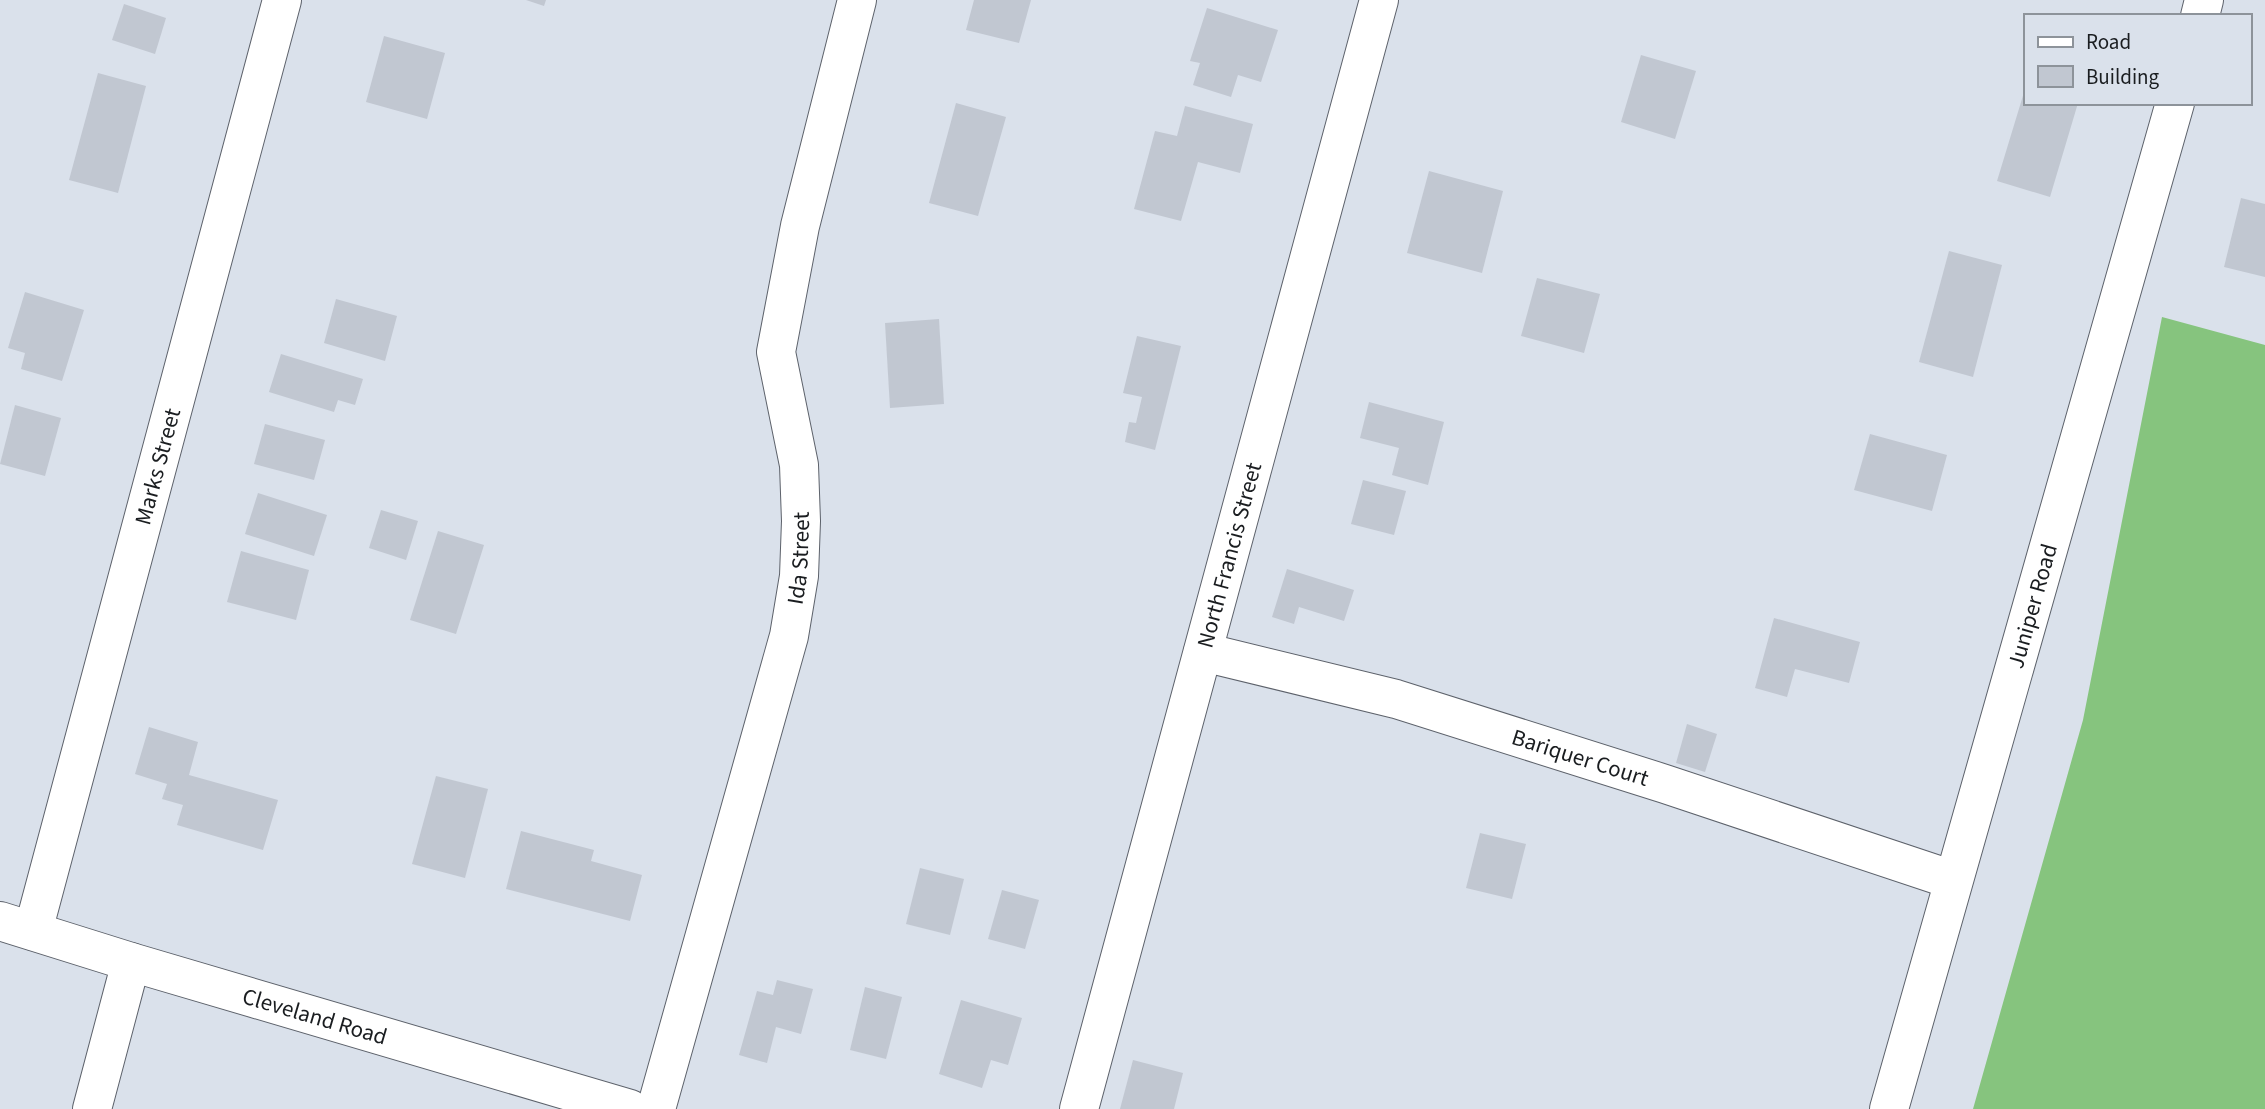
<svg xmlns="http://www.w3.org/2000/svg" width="2265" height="1109" viewBox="0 0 2265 1109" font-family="'Source Sans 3',sans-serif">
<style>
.forest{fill:#86c47e}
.building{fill:#c1c7d1}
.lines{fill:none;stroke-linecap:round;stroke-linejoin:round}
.minor-casing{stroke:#5d626b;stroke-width:40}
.major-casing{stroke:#5d626b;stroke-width:40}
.minor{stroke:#fff;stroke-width:38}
.major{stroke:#fff;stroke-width:38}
.labels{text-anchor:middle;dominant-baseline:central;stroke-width:7;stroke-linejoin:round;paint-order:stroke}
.street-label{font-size:23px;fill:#1a1d20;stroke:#dae1eb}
</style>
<rect width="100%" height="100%" fill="#dae1eb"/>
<path class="forest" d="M2162,317l103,28v764h-292l110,-389z"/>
<g class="building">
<path d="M526,0h20l-2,6z"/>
<path d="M974,0h57l-12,43 -53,-13z"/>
<path d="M124,4l42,14 -11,36 -43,-14z"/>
<path d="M1207,8l71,22 -17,52 -23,-7 -7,22 -38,-12 7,-22 -10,-2z"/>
<path d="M384,36l61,17 -18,66 -61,-17z"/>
<path d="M1641,55l55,16 -21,68 -54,-17z"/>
<path d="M98,73l48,13 -28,107 -49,-13z"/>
<path d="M2025,89v14h53l-28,94 -53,-16z"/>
<path d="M956,103l50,14 -28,99 -49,-13z"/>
<path d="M1185,106l68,18 -13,49 -42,-11 -17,59 -47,-12 21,-78 22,5z"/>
<path d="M1429,171l74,20 -21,82 -75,-20z"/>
<path d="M2241,198l24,6v73l-41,-10z"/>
<path d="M1949,251l53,14 -29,112 -54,-15z"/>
<path d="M1537,278l63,16 -16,59 -63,-17z"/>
<path d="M25,292l59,18 -22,71 -41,-12 4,-16 -17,-5z"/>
<path d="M336,299l61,17 -12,45 -61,-18z"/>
<path d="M939,319l5,85 -54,4 -5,-85z"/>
<path d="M1137,336l44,10 -26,104 -30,-8 4,-20 7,1 6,-26 -19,-4z"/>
<path d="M281,354l82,25 -8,26 -17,-5 -4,12 -65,-20z"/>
<path d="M1369,402l75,20 -16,63 -36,-10 7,-27 -39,-10z"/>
<path d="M15,405l46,13 -16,58 -45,-12z"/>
<path d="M265,424l60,16 -11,40 -60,-16z"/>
<path d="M1870,434l77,21 -15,56 -78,-21z"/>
<path d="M1363,480l43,11 -12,44 -43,-11z"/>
<path d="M258,493l69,22 -13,41 -69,-22z"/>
<path d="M381,510l37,11 -12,39 -37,-12z"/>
<path d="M438,531l46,14 -28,89 -46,-14z"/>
<path d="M241,551l68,19 -13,50 -69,-18z"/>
<path d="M1287,569l67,21 -10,31 -45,-14 -5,17 -22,-7z"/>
<path d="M1774,618l86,24 -11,41 -54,-14 -8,28 -32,-9z"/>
<path d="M1687,724l30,10 -12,38 -29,-9z"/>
<path d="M149,727l49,15 -9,33 89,25 -15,50 -86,-25 6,-20 -21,-6 5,-15 -32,-10z"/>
<path d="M436,776l52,13 -23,89 -53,-14z"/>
<path d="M521,831l73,19 -3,11 51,14 -12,46 -124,-32z"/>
<path d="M1480,833l46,11 -14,55 -46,-11z"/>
<path d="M920,868l44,11 -14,56 -44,-11z"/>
<path d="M1002,890l37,10 -14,49 -37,-10z"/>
<path d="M777,980l36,9 -12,45 -25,-7 -9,36 -28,-8 18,-64 16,4z"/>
<path d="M865,987l37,10 -16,62 -36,-9z"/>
<path d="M961,1000l61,18 -14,47 -17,-5 -9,28 -43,-14z"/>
<path d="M1133,1060l50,13 -9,36h-54z"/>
</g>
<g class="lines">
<defs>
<g id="minor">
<path d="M2200,16l4,-16"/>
<path id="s1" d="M1203,652l193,47 269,85 288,96"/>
<path id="s2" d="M33,931l249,-931"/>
<path d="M92,1109l39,-147"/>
<path id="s3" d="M656,1109l133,-473 10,-60 2,-55 -2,-56 -23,-113 24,-126 57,-226"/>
<path id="s4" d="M1079,1109l300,-1109"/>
<path id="s5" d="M1889,1109l286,-1006"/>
</g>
<g id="major">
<path id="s6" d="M0,921l131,41 499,147"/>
</g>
</defs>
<use href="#minor" class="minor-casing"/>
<use href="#major" class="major-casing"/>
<use href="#minor" class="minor"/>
<use href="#major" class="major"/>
</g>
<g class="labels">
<g class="street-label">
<text stroke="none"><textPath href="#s2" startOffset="481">Marks Street</textPath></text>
<text stroke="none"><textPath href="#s4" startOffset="574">North Francis Street</textPath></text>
<text stroke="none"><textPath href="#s3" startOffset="570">Ida Street</textPath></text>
<text stroke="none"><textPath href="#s5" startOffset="523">Juniper Road</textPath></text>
<text stroke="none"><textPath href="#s1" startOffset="392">Bariquer Court</textPath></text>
<text stroke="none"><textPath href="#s6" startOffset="329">Cleveland Road</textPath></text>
</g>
</g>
<rect x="2024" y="14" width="228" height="91" fill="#dae1eb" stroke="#8d939a" stroke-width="2"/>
<rect x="2038" y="37" width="35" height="10" fill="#ffffff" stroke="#8d939a" stroke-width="2"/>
<text x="2086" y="49" font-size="21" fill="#1a1d20">Road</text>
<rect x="2038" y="66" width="35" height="21" fill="#c1c7d1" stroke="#8d939a" stroke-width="2"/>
<text x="2086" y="84" font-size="21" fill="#1a1d20">Building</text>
</svg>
